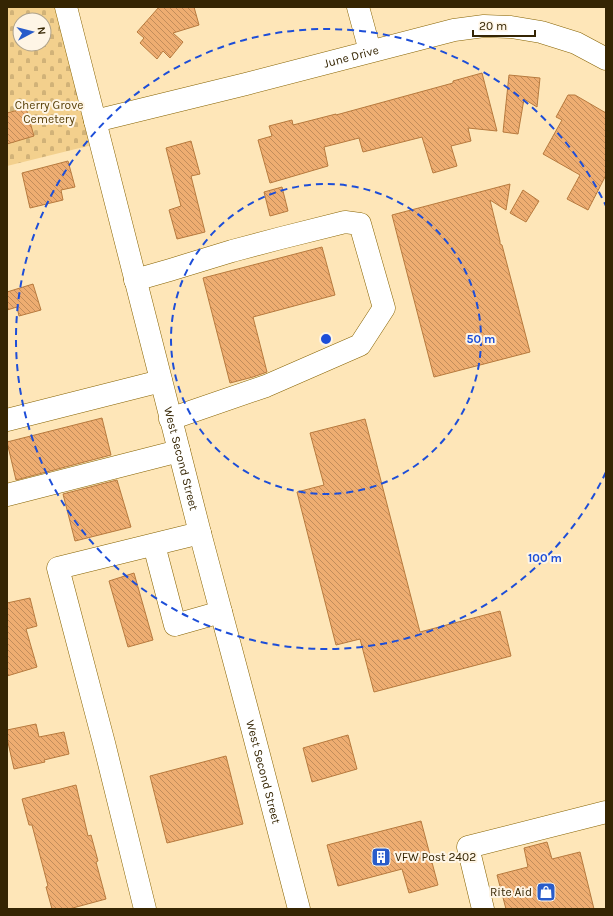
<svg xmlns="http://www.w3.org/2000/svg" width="613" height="916" viewBox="0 0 613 916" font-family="Karla,sans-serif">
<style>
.cemetery{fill:url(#cemetery-stones);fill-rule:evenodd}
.building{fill:url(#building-back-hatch);stroke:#b77a3e}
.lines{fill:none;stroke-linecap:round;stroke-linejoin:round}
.minor-casing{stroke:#866200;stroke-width:23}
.major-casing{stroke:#866200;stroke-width:23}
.minor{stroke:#fff;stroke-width:22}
.major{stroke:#fff;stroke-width:22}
.ring{fill:none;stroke:#1d4ed8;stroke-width:2;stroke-dasharray:7 5}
.labels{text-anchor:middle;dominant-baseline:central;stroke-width:4;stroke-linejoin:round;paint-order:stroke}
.street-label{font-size:12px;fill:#352503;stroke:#fef5e6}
.park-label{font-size:12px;fill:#5a420a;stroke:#fef5e6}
.poi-label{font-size:12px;fill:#352503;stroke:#fef5e6;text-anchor:start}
.centre{fill:#1d4ed8;stroke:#fef5e6;stroke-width:2}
.ring-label{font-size:12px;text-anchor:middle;font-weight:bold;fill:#1d4ed8;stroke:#fef5e6;stroke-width:4;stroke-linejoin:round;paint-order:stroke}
</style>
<defs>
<pattern id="cemetery-stones" width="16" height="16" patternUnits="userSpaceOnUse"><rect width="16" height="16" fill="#f3d08d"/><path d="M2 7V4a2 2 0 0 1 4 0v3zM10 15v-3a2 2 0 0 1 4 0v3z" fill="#d1b278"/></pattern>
<pattern id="building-back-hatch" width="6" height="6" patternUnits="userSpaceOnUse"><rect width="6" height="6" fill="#eead71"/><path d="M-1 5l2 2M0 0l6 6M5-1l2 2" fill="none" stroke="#c28d5b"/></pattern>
</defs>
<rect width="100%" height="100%" fill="#fee6b8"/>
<path class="cemetery" d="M7,7h59l34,136 -93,23zM20,20h24v24h-24z"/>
<g class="building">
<path d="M159,7h35l5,18 -26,8 10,9 -13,16 -7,-7 -6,8 -17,-16 4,-5 -7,-6z"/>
<path d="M482,73l15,58 -29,-3 3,13 -20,5 6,20 -24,7 -11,-36 -59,15 -4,-14 -35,9 4,19 -58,17 -12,-43 14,-4 -3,-10 23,-6 1,5 43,-11v1l117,-32v-2z"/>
<path d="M509,75l31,3 -3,29 -13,-8 -6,35 -15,-2z"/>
<path d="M568,95h7l31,18v62l-18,35 -21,-11 13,-24 -37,-21 19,-34 -6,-3z"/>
<path d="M26,108l8,28 -27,8v-31z"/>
<path d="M191,141l9,33 -9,2 14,56 -28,7 -8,-29 12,-4 -15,-58z"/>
<path d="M68,161l7,26 -14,3 2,10 -33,8 -8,-35z"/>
<path d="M510,184l-4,26 -16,-10 10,41v3l2,1 28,107 -96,25 -42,-162z"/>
<path d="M282,187l6,24 -18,5 -6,-24z"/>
<path d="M523,190l16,11 -13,21 -16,-9z"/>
<path d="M322,247l13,48 -82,22 14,55 -14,5 -23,6 -27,-105z"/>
<path d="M33,284l8,26 -22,6 -2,-9 -10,3v-18z"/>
<path d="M102,418l9,37 -95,25 -9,-38z"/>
<path d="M365,419l55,213 80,-21 11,45 -137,36 -14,-53 -24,6 -39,-153 27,-7 -14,-52z"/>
<path d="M117,480l14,47 -56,14 -12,-47z"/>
<path d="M134,573l19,67 -25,7 -19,-66z"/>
<path d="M30,598l7,28 -11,3 11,38 -30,9v-73z"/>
<path d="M36,724l3,13 25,-5 5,22 -25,6 1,2 -31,7 -7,-31v-8z"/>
<path d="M348,735l9,34 -45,13 -9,-34z"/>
<path d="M226,756l17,68 -76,19 -17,-67z"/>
<path d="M76,785l12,51 3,-1 7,26 -2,1 10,37 -37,10h-17l-6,-22 2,-1 -16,-61h-3l-7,-26z"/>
<path d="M421,821l17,64 -29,8 -7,-24 -64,17 -11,-41z"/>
<path d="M547,842l5,17 28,-7 14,57h-88l-9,-34 31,-8 -4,-19z"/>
</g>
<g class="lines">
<defs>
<g id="minor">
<path d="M358,7l12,44"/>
<path id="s1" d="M95,121l151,-37 208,-54 30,-4 27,1 30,5 35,11 30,16"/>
<path d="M135,280l35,-10 62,-19 49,-13 64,-16 15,2 24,84 -24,37 -94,41 -96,33"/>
<path d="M7,420l154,-39"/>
<path d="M7,495l172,-44"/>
<path d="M154,545l21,80 46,-13"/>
<path d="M145,909l-41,-166 -46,-175 142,-35"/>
<path d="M483,909l-15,-62 138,-35"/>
</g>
<g id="major">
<path id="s2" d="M66,7l134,526 52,195 47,181"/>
</g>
</defs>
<use href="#minor" class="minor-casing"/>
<use href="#major" class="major-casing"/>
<use href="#minor" class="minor"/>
<use href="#major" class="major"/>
</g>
<g class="ring">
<circle cx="326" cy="339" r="155"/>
<path d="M606 472A310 310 0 1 1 606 206"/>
</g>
<defs>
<symbol id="building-square" viewBox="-11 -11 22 22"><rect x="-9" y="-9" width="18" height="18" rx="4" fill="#295cca" stroke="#fef5e6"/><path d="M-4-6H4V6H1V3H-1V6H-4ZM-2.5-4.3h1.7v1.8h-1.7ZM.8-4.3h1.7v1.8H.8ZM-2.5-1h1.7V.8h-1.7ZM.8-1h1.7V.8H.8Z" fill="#fff"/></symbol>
<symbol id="shop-square" viewBox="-11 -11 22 22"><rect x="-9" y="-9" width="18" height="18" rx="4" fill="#295cca" stroke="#fef5e6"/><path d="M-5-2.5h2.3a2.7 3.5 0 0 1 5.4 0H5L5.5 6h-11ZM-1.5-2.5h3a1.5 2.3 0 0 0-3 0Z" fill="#fff"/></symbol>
</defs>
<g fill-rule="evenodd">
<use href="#building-square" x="370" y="846" width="22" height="22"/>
<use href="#shop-square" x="535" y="881" width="22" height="22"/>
</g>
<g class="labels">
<g class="street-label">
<text stroke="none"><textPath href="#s1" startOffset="264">June Drive</textPath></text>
<text stroke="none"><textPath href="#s2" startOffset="466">West Second Street</textPath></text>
<text stroke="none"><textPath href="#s2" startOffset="790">West Second Street</textPath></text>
</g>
<g class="park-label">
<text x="49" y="105">Cherry Grove<tspan x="49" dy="14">Cemetery</tspan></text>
</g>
<g class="poi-label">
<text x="395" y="857">VFW Post 2402</text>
<text x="532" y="892" text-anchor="end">Rite Aid</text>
</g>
</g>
<circle cx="326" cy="339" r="6" class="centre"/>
<g class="ring-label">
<text x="481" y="343">50 m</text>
<text x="545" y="562">100 m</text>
</g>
<rect width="613" height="916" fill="none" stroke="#352503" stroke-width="16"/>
<g transform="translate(32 32) rotate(83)"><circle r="19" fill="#fef5e6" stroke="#aea28b"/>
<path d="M0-3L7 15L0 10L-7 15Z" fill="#295cca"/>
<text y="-6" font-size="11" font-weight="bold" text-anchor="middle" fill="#352503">N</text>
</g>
<path d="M473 30v6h62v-6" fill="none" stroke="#352503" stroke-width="2"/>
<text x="479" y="30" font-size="12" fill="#352503" stroke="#fef5e6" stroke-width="3" paint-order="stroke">20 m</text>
</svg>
